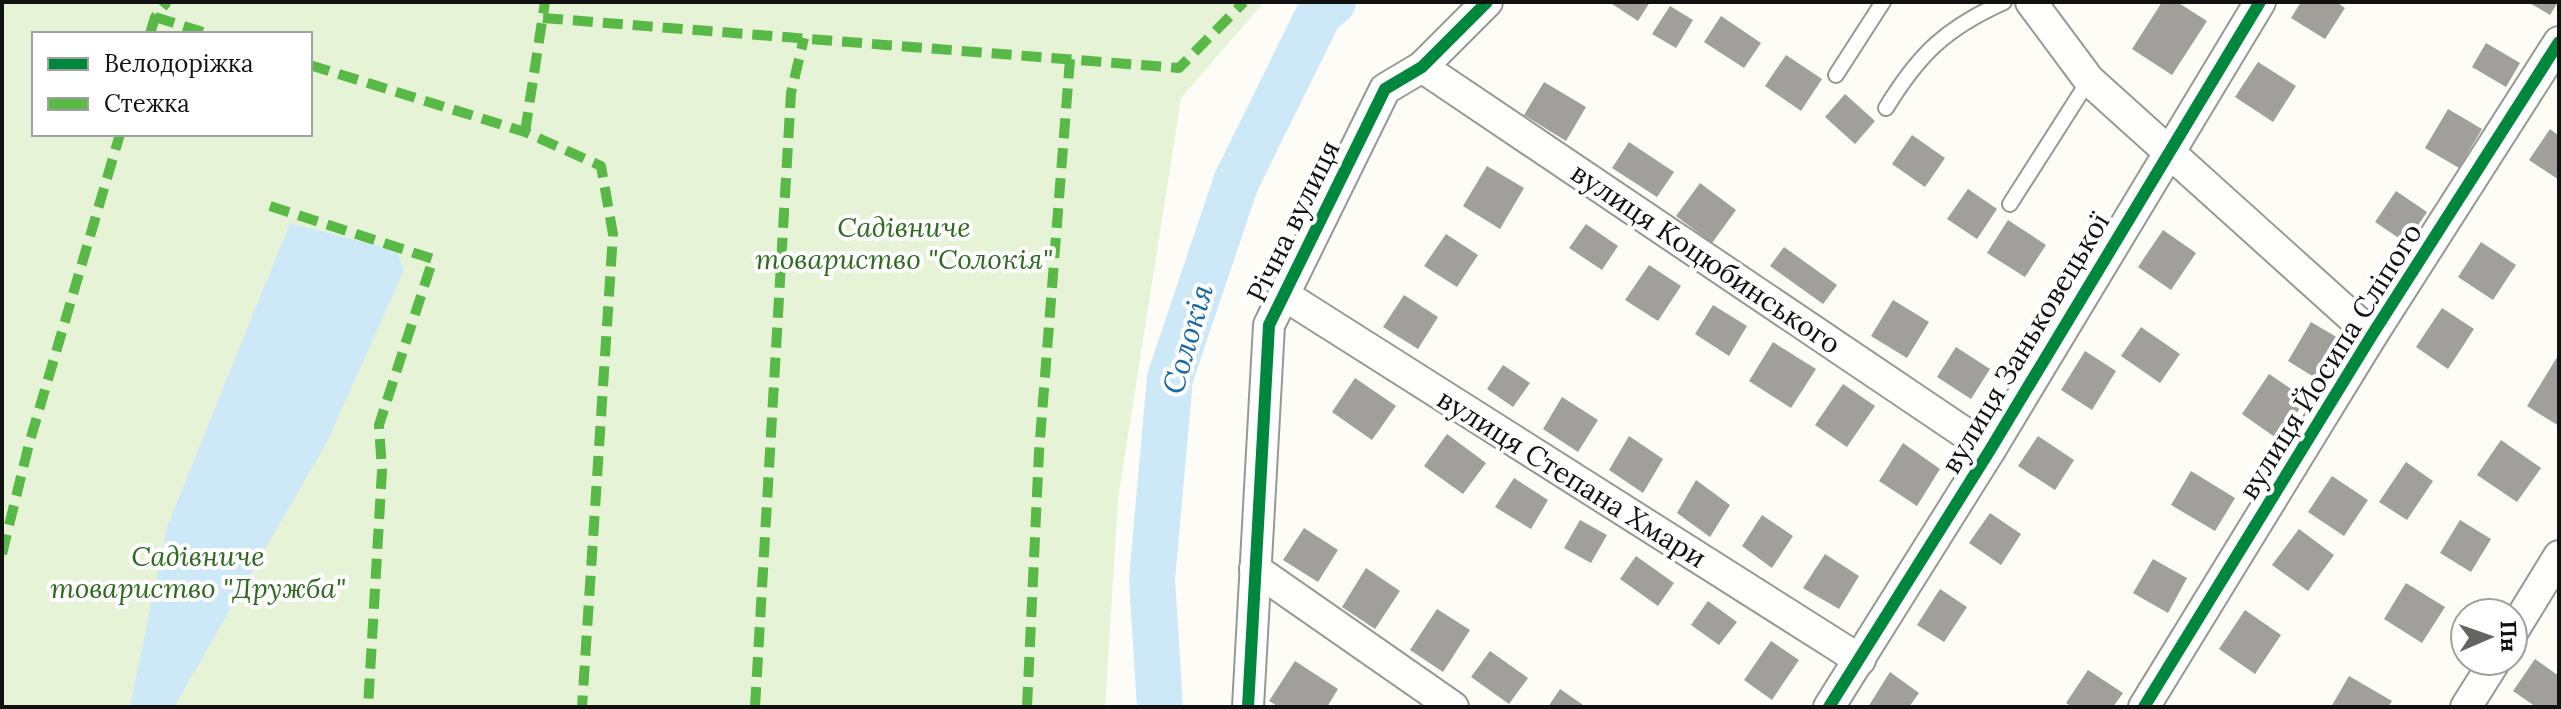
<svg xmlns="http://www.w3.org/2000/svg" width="2561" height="709" viewBox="0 0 2561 709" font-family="Lora,serif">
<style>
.green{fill:#e7f3d7;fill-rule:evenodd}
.water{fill:#cde8f7}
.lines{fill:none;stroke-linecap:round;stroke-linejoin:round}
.river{stroke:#cde8f7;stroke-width:46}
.building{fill:#a19f9c}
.service-casing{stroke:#979795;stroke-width:18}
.minor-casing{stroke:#979795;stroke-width:34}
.service{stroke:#fffffe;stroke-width:14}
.minor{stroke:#fffffe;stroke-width:30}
.quiet{stroke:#58b947;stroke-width:10;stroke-dasharray:20 10;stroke-linecap:butt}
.cycleway-casing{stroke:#fff;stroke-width:17}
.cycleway{stroke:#00873e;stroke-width:12}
.labels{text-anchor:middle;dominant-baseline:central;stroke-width:8;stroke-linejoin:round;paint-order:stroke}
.street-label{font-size:28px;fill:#111;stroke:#fff}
.park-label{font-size:28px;font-style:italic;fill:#2f6b1f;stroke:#fff}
.water-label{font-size:30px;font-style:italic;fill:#1768a6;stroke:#fff}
</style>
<rect width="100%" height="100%" fill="#fdfcf7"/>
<path class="green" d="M2,2h1262l-83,96 -63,401 -13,208h-1103zM34,34h276v100h-276z"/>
<path class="water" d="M290,223l107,28 7,19 -76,170 -154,267h-44l37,-180z"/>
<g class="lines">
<path class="river" d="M1160,707l-8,-128 18,-201 66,-196 83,-168 14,-12"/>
</g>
<g class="building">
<path d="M1609,2h41l-12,19z"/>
<path d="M2162,2h15l30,19 -35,54 -40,-26z"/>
<path d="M2301,2h35l9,6 -20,31 -34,-21z"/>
<path d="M2528,2h30l-8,13z"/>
<path d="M1670,6l23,14 -17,28 -24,-14z"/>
<path d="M1721,16l40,27 -17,25 -40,-26z"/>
<path d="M2486,43l34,20 -14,24 -34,-20z"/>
<path d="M1786,55l36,24 -21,32 -36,-25z"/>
<path d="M2258,62l38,24 -23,36 -38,-25z"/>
<path d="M1544,82l42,25 -20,34 -42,-26z"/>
<path d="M1845,94l30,27 -20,23 -30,-27z"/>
<path d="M2448,109l34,20 -23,39 -34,-20z"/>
<path d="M2550,129l9,7v44l-30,-20z"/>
<path d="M1912,135l33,23 -20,29 -33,-23z"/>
<path d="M1629,142l45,30 -17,25 -45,-29z"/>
<path d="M1487,166l37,22 -24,41 -37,-23z"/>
<path d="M1700,183l36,27 -24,33 -36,-27z"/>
<path d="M1968,189l29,20 -20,30 -30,-20z"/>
<path d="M2396,191l31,21 -21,31 -31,-21z"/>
<path d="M2008,220l38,25 -21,32 -38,-24z"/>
<path d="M1586,224l32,22 -16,24 -33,-22z"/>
<path d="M2163,230l33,23 -25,37 -33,-23z"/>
<path d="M1446,234l32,21 -21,32 -33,-21z"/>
<path d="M2481,242l35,23 -23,35 -35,-23z"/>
<path d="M1784,247l53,38 -14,19 -53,-38z"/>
<path d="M1649,265l32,21 -23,35 -33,-21z"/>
<path d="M1404,295l34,22 -20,32 -35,-22z"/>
<path d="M1893,300l36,22 -22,36 -36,-22z"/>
<path d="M1713,305l34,21 -18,30 -34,-22z"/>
<path d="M2442,308l32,21 -26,40 -32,-22z"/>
<path d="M2311,322l34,20 -23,40 -34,-21z"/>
<path d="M2141,327l39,27 -20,29 -39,-27z"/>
<path d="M1773,342l43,27 -25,39 -42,-27z"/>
<path d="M1956,347l34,22 -19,30 -34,-22z"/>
<path d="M2085,351l31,20 -24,39 -31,-20z"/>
<path d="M2559,354v72l-32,-20z"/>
<path d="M1503,365l27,18 -17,24 -26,-18z"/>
<path d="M2269,374l37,25 -27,41 -37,-26z"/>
<path d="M1355,378l41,28 -24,34 -40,-28z"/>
<path d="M1843,384l32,22 -28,41 -32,-22z"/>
<path d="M1562,397l36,23 -20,32 -35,-23z"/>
<path d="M1447,434l39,29 -23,31 -39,-28z"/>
<path d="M1629,436l34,23 -20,34 -34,-23z"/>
<path d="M2038,436l36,24 -19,30 -37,-24z"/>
<path d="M2501,440l40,28 -24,34 -40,-27z"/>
<path d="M1903,443l37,26 -23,37 -38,-25z"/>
<path d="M2406,462l27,19 -26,39 -28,-18z"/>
<path d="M2191,471l44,27 -20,33 -44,-26z"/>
<path d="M2332,476l36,24 -24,36 -36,-24z"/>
<path d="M1514,478l34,22 -17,29 -36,-22z"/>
<path d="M1696,480l34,25 -20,32 -33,-24z"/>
<path d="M1990,513l31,21 -20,31 -32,-22z"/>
<path d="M1762,515l31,21 -21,32 -30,-22z"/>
<path d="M1580,520l27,15 -16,28 -27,-15z"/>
<path d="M2460,520l31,19 -20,33 -31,-19z"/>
<path d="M1304,528l34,22 -20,32 -35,-22z"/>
<path d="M2299,529l35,26 -26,36 -36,-26z"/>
<path d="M1825,554l34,22 -20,33 -36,-21z"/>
<path d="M1636,556l38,27 -16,23 -38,-27z"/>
<path d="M2153,559l34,19 -19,35 -35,-20z"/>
<path d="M1366,568l34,23 -25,38 -33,-22z"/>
<path d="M2406,583l39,24 -23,36 -38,-24z"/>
<path d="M1940,589l27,18 -23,35 -27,-17z"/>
<path d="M1708,601l29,21 -18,23 -28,-20z"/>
<path d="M1437,609l33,21 -27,42 -33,-22z"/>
<path d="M2245,610l36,25 -26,39 -36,-25z"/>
<path d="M1771,641l28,19 -27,40 -28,-20z"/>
<path d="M1490,651l38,27 -19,26 -38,-27z"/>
<path d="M2535,659l24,17v26l-3,5h-20l-23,-16z"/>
<path d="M1295,661l43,28 -11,18h-48l-10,-6z"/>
<path d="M2088,670l35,23 -10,14h-41l-6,-4z"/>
<path d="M1890,672l29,21 -10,14h-41z"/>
<path d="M2349,676l43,25 -4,6h-57z"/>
<path d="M1560,689l26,18h-38z"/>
</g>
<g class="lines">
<defs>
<g id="service">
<path d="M1836,75l47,-73"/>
<path d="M1886,108c33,-54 60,-80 118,-106"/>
<path d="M2010,204l79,-124"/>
</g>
<g id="minor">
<path d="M2031,2l58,78 283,255"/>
<path d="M1422,67l568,383"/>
<path d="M1284,295l576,365"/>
<path d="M1255,569l198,138"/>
<path d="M2513,631l46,-75"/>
<path d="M1248,707l21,-382 116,-236 37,-22 65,-65"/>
<path d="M1829,707l161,-257 270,-448"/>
<path d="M2144,707l228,-372 187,-293"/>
<path d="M2466,707l29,-46"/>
</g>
</defs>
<use href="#service" class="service-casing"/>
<use href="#minor" class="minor-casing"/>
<use href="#service" class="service"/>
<use href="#minor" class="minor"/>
<g class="quiet">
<path d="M155,17l54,17"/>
<path d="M543,18l636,50 65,-66"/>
<path d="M150,34l5,-17 12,-15"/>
<path d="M310,65l215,67 76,34 12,68 -31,473"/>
<path d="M525,132l20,-130"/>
<path d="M270,206l163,53 -54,166 3,46 -14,236"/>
<path d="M2,554l27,-110 91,-310"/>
<path d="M755,707l36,-614 13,-55"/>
<path d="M1027,707l12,-255 31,-393"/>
</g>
<defs>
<g id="cycleway">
<path d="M1248,707l21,-382 116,-236 37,-22 65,-65"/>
<path d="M1829,707l161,-257 270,-448"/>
<path d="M2144,707l228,-372 187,-293"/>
</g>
</defs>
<use href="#cycleway" class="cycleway-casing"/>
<use href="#cycleway" class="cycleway"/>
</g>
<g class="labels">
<g class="street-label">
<text transform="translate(1293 221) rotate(-64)">Річна вулиця</text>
<text transform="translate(1706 258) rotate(34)">вулиця Коцюбинського</text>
<text transform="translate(2025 343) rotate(-59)">вулиця Заньковецької</text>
<text transform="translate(2330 361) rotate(-58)">вулиця Йосипа Сліпого</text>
<text transform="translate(1572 478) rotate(32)">вулиця Степана Хмари</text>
</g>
<g class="park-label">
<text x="904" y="227">Садівниче<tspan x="904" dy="32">товариство "Солокія"</tspan></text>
<text x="198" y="556">Садівниче<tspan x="198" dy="32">товариство "Дружба"</tspan></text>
</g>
<g class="water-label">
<text transform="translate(1187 339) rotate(-74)">Солокія</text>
</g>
</g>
<rect width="2561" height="709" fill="none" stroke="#111111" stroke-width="8"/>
<rect x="32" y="32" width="280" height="104" fill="#ffffff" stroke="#a0a0a0" stroke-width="2"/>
<rect x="48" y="58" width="40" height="12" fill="#00873e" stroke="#a0a0a0" stroke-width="2"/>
<text x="104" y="72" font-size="24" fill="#111111">Велодоріжка</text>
<rect x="48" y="98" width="40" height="12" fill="#58b947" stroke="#a0a0a0" stroke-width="2"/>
<text x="104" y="112" font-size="24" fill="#111111">Стежка</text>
<g transform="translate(2489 637) rotate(88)"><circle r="38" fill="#ffffff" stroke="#a0a0a0" stroke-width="2"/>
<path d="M0-6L14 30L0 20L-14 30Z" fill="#646362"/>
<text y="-12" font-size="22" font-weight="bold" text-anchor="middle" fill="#111111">Пн</text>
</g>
</svg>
